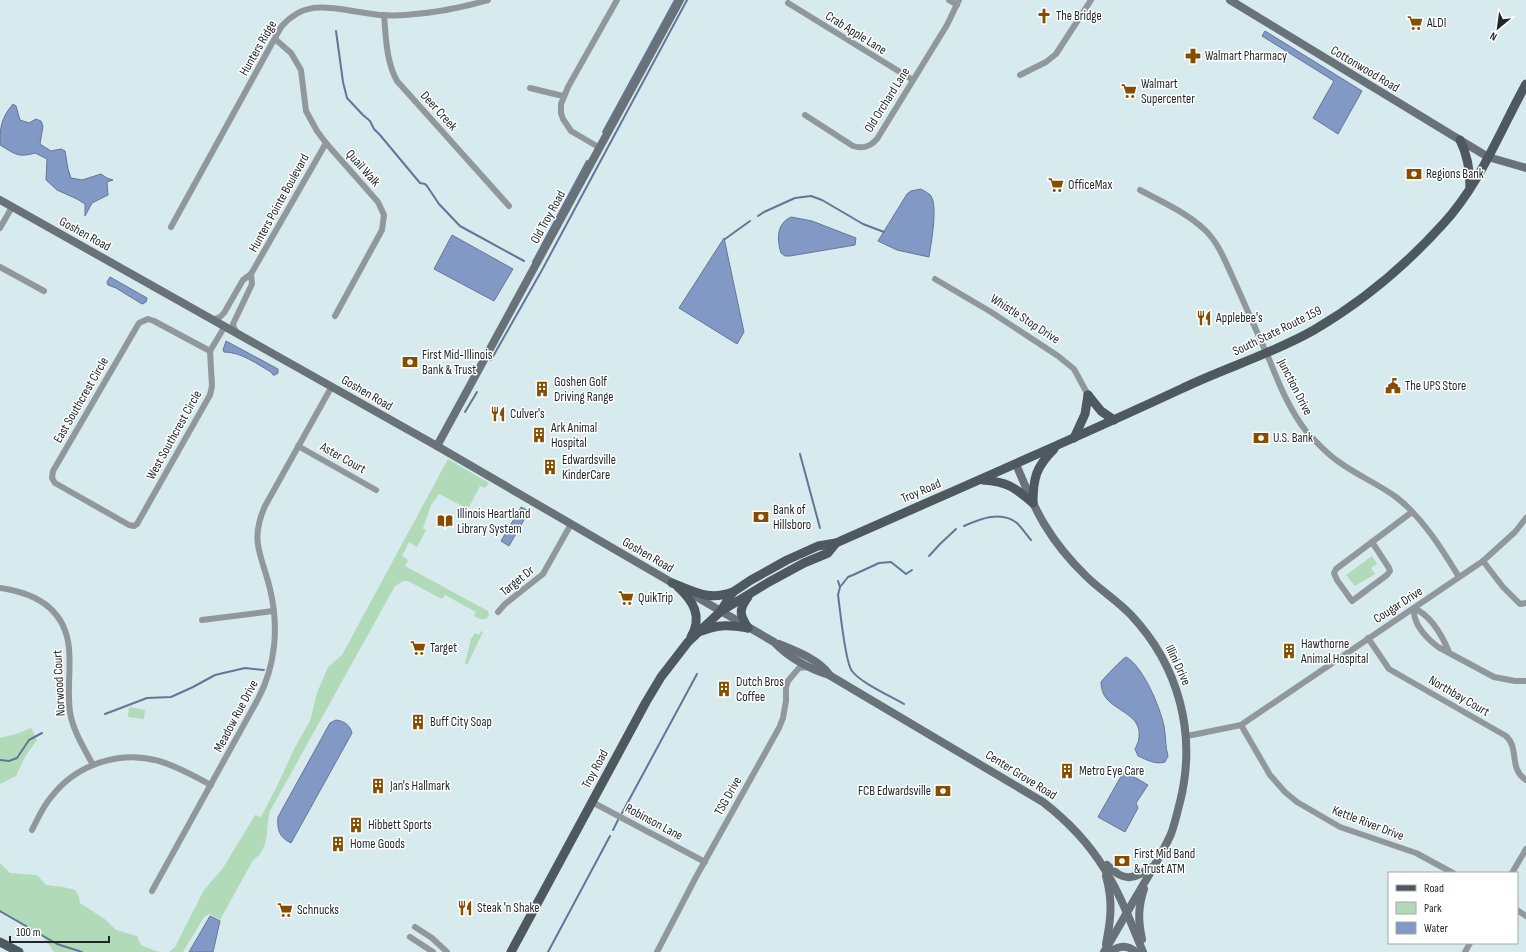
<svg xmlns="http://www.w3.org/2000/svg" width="1526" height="952" viewBox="0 0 1526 952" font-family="'Sofia Sans Condensed',sans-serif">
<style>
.green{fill:#b1dbb8}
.water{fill:#8299c6;stroke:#647696}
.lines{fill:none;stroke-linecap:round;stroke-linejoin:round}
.stream{stroke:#647696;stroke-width:2}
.street{stroke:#91989c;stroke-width:6}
.secondary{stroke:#697278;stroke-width:8}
.primary{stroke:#4d585f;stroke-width:9}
.labels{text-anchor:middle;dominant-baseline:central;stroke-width:3;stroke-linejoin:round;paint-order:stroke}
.poi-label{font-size:13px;fill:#1f2627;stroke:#fff;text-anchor:start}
.street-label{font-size:13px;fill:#1f2627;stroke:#fff}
</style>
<rect width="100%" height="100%" fill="#d7eaed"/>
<g class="green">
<path d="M448,459l41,24 -4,5 -5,-2 -11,21 -2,-1 -1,2 -27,-14 -8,11 -8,23 3,2 -9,17 -8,-5 -7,14 6,4 -3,6 83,45 1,5 -3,3h-6l-6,-3 2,-4 -31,-17 -3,4 -34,-18h-5l-8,5 -125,225c-4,12 -1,28 -8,40 -2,4 -7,7 -10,11l-32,58 -11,-6 -5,3 -21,35h-14l6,-5 29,-57 19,-22 32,-53 6,2 16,-31 18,-39 15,-26 7,-28 11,-26 14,-12z"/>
<path d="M1372,556l5,8 -6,4 4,6 -20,12 -9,-11z"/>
<path d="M481,631l2,1 -16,33 -2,-2 6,-24 4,-6 4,2z"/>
<path d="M129,707l16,3 -1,9 -16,-2z"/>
<path d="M31,728l6,12 -11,15 -10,21 -16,8v-46l19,-5z"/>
<path d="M0,863l10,10 27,2 9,10 17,2 12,3 4,7 1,6 26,17 10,10 21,6 4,9 15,6 6,1h-108l-11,-15 -43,-27z"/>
</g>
<g class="water">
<path d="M1265,31l97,60 -24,43 -25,-16 21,-37 -72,-45z"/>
<path d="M13,104l3,2 4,14 9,3 7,-4 5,2 2,5 -3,18 11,7 10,-2 4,2 3,18 3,9 11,2 19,-6 6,4 6,2 -6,2 1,13 -16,8 -7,13v-12l-8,-5 -20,-9 -11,-10 1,-21 -12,-6c-17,5 -20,1 -35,-8 0,-18 1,-27 13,-41z"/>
<path d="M921,189c3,2 8,4 10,7 7,11 0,48 -2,61l-32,-7 -19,-9 29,-47 4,-3z"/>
<path d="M791,217l21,4 44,17 -1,7 -65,11h-5l-4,-3c-4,-13 -5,-29 10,-36z"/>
<path d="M452,235l61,34 -19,32 -60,-32z"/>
<path d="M724,238l20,94 -7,12 -58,-36z"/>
<path d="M110,277l37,21 -1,4 -4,2 -26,-16 -8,-3 -1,-3z"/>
<path d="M226,341l52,28v4l-3,2h-2l-2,-3c-14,-8 -30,-20 -47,-20l-1,-2z"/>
<path d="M521,507l8,4 -20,35 -8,-5z"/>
<path d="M1126,657c17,9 34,50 38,69 2,10 1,20 4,30l-3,6c-9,3 -18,-2 -27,-6l-3,-7c2,-4 4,-8 4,-12 3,-23 -26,-26 -35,-42 -2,-4 -3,-9 -3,-13 3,-4 22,-24 25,-25z"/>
<path d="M336,720c8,1 14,5 16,13l-61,110c-12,-6 -14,-13 -13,-26l52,-94z"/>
<path d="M1124,771l24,14 -12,18 2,5 -13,24 -27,-15z"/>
<path d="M210,916l10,5 -7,31h-24z"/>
</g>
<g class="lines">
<g class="stream">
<path d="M336,31l7,51 4,16 16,17 7,6 4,8 6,6 40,48 5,1 2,2 12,18 21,22 64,35"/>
<path d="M603,132l72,-132"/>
<path d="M758,216l6,-4 31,-14 16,-2 11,4 41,24 21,8"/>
<path d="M725,239l25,-18"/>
<path d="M533,262l54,-101"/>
<path d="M491,360l51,-90 145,-270"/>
<path d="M465,412l12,-20"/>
<path d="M800,454l20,74"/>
<path d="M964,526c16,-7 37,-16 53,-3 5,5 9,11 14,17"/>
<path d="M929,556l11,-12 16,-15"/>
<path d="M838,581l2,6 -2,8c2,13 7,68 14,76 9,12 38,25 52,33"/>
<path d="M840,587l8,-10 5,-2 26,-12 12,-1 15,12 6,-4"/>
<path d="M105,714l42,-16 24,-1 22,-10 22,-12 30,-7 19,2"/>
<path d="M0,760l9,1 8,-3 12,-18 13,-7"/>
<path d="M622,813l75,-139"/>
<path d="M613,830l5,-10"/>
<path d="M0,911l57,33 25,8"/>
<path d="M548,952l62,-116"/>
</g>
<g class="street">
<path d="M949,0l8,5"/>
<path d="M788,3l125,77"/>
<path d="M384,15c2,22 2,46 13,66l112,125"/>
<path d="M275,39l16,14 10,17 5,41 11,20 9,12 52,59 6,13 -2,15 -47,86"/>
<path d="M1020,75l26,-13 10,-8 35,-54"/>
<path d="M530,88l33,8"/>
<path d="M805,115l48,31c10,3 17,1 24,-7l70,-114 12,-25"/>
<path d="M600,148l-29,-17 -8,-12 -2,-6v-9l7,-17 49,-87"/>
<path d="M1140,190c22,12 48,23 66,41 13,13 20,32 27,47 12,27 24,54 36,81 10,25 20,50 37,72 10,11 21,23 33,31 18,13 39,22 57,35 26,20 46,52 63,80"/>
<path d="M171,227l110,-200c23,-27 47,-20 78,-15 15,3 31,4 46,3 28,-2 56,-7 83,-15"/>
<path d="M0,228l12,-21"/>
<path d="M0,267l44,24"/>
<path d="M935,279l56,33 67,44 16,13 14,26"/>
<path d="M213,320l7,-3 4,-4 19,-33 8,-6 75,-131"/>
<path d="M237,333l-3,-5 -1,-4 19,-40 -1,-10"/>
<path d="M210,351l-56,-30 -6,-2 -9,4 -86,148 -1,7 3,5 74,42 5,1 3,-2 73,-129 2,-9 -2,-35 15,-25"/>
<path d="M298,446l78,44"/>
<path d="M1372,542l17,26 1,3 -3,4 -35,26 -15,-21 -3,-7 2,-4z"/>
<path d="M1372,542l40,-30"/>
<path d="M1483,561l20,26 17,17 6,-1"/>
<path d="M0,588c36,5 65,21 69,60 2,21 -2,43 1,64 3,19 14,36 23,53"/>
<path d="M498,612l7,-8 38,-30 28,-50"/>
<path d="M202,620l71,-9"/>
<path d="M1368,638l21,31 117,67c14,13 2,32 20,44"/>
<path d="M1449,652c-7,-17 -18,-36 -35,-44 0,3 0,7 1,10 3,11 14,22 23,29l56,30 21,4h11"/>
<path d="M1241,725l29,50 15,17 12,10 43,25 76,26 37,20"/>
<path d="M1187,736l54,-11 242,-164 32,-29 11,-14"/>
<path d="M592,802l113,60"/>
<path d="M32,830c6,-12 11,-24 20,-34 25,-32 68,-46 107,-35 18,5 35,15 52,24"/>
<path d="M1512,873l14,-24"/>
<path d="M152,891l106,-192c18,-34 21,-73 12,-110 -8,-34 -21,-47 -5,-83l67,-120"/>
<path d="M1517,910l9,6"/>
<path d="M415,927l17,11 15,14"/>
<path d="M410,937l23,15"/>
<path d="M657,952l39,-75 83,-149 4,-10 3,-17v-14l2,-6 11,-13 9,-1"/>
<path d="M1465,952l5,-9"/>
</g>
<g class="secondary">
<path d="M1230,0l258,157 38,11"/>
<path d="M0,200l437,246 337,196c14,15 35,27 55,33l214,127c57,44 74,85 100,150"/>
<path d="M437,446l243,-446"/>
<path d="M1016,464c19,47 33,76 70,112 14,14 31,24 45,39 48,51 66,119 49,187 -3,11 -5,21 -9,32 -9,20 -21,39 -32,58 -12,20 -23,40 -35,60"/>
<path d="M779,644c17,7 39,15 50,30"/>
<path d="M1107,865c18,18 26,14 45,2"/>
<path d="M1142,939c-4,-18 -4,-32 2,-50"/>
<path d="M1106,944c5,-25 7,-43 0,-68"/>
<path d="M1109,952c11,-6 17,-8 27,0"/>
</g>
<g class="primary">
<path d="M1460,140c8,16 10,30 10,47"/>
<path d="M1088,395l13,16 13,9"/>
<path d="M1074,438l11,-24 3,-19"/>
<path d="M983,480c25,2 31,7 50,23"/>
<path d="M1033,503c0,-25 3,-36 21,-54"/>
<path d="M672,583c24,9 36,18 61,9"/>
<path d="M678,587c15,14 25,29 13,50"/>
<path d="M748,597c-10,13 -8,18 0,31"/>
<path d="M723,610l46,-28 35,-19 24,-10 8,-10"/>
<path d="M702,631c16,-7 29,-6 46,-3"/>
<path d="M0,942l19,10"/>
<path d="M511,952l135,-250 15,-25 27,-35 32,-30 13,-20 18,-12 36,-20 31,-14 18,-3c115,-51 231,-101 345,-154 43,-21 91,-35 133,-59 48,-28 92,-65 129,-106 37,-40 57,-93 83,-140"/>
</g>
</g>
<defs>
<symbol id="church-bare" viewBox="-9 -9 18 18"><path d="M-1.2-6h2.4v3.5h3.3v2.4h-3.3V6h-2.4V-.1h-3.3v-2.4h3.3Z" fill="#864d00" stroke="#fff" stroke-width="2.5" paint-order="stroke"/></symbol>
<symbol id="supermarket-bare" viewBox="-9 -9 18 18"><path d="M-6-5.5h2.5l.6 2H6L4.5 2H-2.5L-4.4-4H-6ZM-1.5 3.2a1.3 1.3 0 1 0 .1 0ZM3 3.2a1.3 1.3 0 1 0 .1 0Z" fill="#864d00" stroke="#fff" stroke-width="2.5" paint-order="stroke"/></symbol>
<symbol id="pharmacy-bare" viewBox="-9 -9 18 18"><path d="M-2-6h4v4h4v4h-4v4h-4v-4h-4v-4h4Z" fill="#864d00" stroke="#fff" stroke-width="2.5" paint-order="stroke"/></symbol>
<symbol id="bank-bare" viewBox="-9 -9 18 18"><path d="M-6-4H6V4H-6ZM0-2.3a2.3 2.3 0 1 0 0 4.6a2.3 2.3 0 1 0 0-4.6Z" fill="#864d00" stroke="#fff" stroke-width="2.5" paint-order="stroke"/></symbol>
<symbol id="restaurant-bare" viewBox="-9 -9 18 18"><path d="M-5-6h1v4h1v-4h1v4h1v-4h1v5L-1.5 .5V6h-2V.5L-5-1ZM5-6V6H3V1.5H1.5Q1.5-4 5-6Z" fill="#864d00" stroke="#fff" stroke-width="2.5" paint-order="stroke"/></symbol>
<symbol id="civic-bare" viewBox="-9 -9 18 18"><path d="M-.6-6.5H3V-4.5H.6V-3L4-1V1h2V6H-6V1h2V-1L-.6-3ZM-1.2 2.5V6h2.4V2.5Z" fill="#864d00" stroke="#fff" stroke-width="2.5" paint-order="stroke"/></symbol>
<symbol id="building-bare" viewBox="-9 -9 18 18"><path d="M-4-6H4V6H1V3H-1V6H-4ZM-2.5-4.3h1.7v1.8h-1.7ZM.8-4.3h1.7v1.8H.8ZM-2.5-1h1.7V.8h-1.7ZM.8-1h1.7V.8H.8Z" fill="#864d00" stroke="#fff" stroke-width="2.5" paint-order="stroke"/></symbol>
<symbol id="library-bare" viewBox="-9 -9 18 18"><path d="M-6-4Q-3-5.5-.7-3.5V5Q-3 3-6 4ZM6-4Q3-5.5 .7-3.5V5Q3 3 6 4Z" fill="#864d00" stroke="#fff" stroke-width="2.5" paint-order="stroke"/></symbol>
</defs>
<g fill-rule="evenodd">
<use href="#church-bare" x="1033" y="5" width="22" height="22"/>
<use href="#supermarket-bare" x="1404" y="12" width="22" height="22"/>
<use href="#pharmacy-bare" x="1182" y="45" width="22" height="22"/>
<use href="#supermarket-bare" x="1118" y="80" width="22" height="22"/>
<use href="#bank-bare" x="1403" y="163" width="22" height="22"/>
<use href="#supermarket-bare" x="1045" y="174" width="22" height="22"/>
<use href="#restaurant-bare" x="1193" y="307" width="22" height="22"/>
<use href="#bank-bare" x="399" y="351" width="22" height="22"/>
<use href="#civic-bare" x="1382" y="375" width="22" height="22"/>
<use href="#building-bare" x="531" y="378" width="22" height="22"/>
<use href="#restaurant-bare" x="487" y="403" width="22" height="22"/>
<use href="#building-bare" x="528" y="424" width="22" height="22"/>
<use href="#bank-bare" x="1250" y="427" width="22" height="22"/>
<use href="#building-bare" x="539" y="456" width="22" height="22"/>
<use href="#bank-bare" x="750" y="506" width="22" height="22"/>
<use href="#library-bare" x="434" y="510" width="22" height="22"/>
<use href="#supermarket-bare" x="615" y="587" width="22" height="22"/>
<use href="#supermarket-bare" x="407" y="637" width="22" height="22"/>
<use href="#building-bare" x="1278" y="640" width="22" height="22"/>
<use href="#building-bare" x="713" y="678" width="22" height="22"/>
<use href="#building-bare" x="407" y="711" width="22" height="22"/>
<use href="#building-bare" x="1056" y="760" width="22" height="22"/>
<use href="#building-bare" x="367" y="775" width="22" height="22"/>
<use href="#bank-bare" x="932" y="780" width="22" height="22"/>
<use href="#building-bare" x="345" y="814" width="22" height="22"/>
<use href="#building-bare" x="327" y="833" width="22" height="22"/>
<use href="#bank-bare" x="1111" y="850" width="22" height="22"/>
<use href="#restaurant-bare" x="454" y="897" width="22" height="22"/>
<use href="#supermarket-bare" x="274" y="899" width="22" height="22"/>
</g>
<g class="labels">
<g class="poi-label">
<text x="1056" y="16">The Bridge</text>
<text x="1427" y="23">ALDI</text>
<text x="1205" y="56">Walmart Pharmacy</text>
<text x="1141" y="84">Walmart<tspan x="1141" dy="15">Supercenter</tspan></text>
<text x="1426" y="174">Regions Bank</text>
<text x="1068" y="185">OfficeMax</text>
<text x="1216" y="318">Applebee's</text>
<text x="422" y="355">First Mid-Illinois<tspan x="422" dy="15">Bank &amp; Trust</tspan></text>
<text x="554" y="382">Goshen Golf<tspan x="554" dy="15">Driving Range</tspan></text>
<text x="1405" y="386">The UPS Store</text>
<text x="510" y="414">Culver's</text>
<text x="551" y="428">Ark Animal<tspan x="551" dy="15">Hospital</tspan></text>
<text x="1273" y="438">U.S. Bank</text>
<text x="562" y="460">Edwardsville<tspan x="562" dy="15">KinderCare</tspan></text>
<text x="773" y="510">Bank of<tspan x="773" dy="15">Hillsboro</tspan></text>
<text x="457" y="514">Illinois Heartland<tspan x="457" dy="15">Library System</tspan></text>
<text x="638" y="598">QuikTrip</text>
<text x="1301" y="644">Hawthorne<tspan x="1301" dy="15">Animal Hospital</tspan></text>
<text x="430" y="648">Target</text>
<text x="736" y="682">Dutch Bros<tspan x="736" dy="15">Coffee</tspan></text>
<text x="430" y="722">Buff City Soap</text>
<text x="1079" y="771">Metro Eye Care</text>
<text x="390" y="786">Jan's Hallmark</text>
<text x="931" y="791" text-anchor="end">FCB Edwardsville</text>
<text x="368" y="825">Hibbett Sports</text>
<text x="350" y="844">Home Goods</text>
<text x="1134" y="854">First Mid Band<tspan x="1134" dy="15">&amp; Trust ATM</tspan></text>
<text x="477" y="908">Steak 'n Shake</text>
<text x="297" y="910">Schnucks</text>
</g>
<g class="street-label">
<text transform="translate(856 33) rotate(32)">Crab Apple Lane</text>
<text transform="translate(258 48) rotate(-60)">Hunters Ridge</text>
<text transform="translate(1365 69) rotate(31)">Cottonwood Road</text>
<text transform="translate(887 100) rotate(-58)">Old Orchard Lane</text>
<text transform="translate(439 111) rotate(48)">Deer Creek</text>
<text transform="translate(363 168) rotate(48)">Quail Walk</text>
<text transform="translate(279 203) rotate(-61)">Hunters Pointe Boulevard</text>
<text transform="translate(548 217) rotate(-61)">Old Troy Road</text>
<text transform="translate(85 234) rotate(29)">Goshen Road</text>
<text transform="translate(1025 319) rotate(33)">Whistle Stop Drive</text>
<text transform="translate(1277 331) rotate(-26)">South State Route 159</text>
<text transform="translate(1295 387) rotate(63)">Junction Drive</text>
<text transform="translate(367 393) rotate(30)">Goshen Road</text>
<text transform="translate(81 400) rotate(-60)">East Southcrest Circle</text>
<text transform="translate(174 435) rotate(-61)">West Southcrest Circle</text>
<text transform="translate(343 458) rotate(29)">Aster Court</text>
<text transform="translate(921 491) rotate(-23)">Troy Road</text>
<text transform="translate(648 555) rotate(30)">Goshen Road</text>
<text transform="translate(517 581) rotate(-39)">Target Dr</text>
<text transform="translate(1398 605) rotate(-33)">Cougar Drive</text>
<text transform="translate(1178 665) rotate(65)">Illini Drive</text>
<text transform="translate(59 683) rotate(-93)">Norwood Court</text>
<text transform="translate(1459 696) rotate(30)">Northbay Court</text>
<text transform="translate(236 716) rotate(-62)">Meadow Rue Drive</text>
<text transform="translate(595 769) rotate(-62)">Troy Road</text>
<text transform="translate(1021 775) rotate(32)">Center Grove Road</text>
<text transform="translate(728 796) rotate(-61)">TSG Drive</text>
<text transform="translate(654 822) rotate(28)">Robinson Lane</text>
<text transform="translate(1368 823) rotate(21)">Kettle River Drive</text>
</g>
</g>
<rect x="1388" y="872" width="130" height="72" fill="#ffffff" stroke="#a5a8a9"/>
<rect x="1396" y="885" width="20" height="6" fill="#4d585f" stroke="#a5a8a9"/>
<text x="1424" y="892" font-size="12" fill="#1f2627">Road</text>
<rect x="1396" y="902" width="20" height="12" fill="#b1dbb8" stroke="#a5a8a9"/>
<text x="1424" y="912" font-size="12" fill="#1f2627">Park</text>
<rect x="1396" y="922" width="20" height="12" fill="#8299c6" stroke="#a5a8a9"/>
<text x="1424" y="932" font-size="12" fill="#1f2627">Water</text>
<g transform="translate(1498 28) rotate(209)" stroke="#ffffff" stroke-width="3" paint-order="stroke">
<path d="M0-3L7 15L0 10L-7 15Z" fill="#1f2627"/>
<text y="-6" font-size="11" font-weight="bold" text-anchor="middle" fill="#1f2627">N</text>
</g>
<path d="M10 936v6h99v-6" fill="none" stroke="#1f2627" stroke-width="2"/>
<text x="16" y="936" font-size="12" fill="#1f2627" stroke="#ffffff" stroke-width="3" paint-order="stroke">100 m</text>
</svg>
